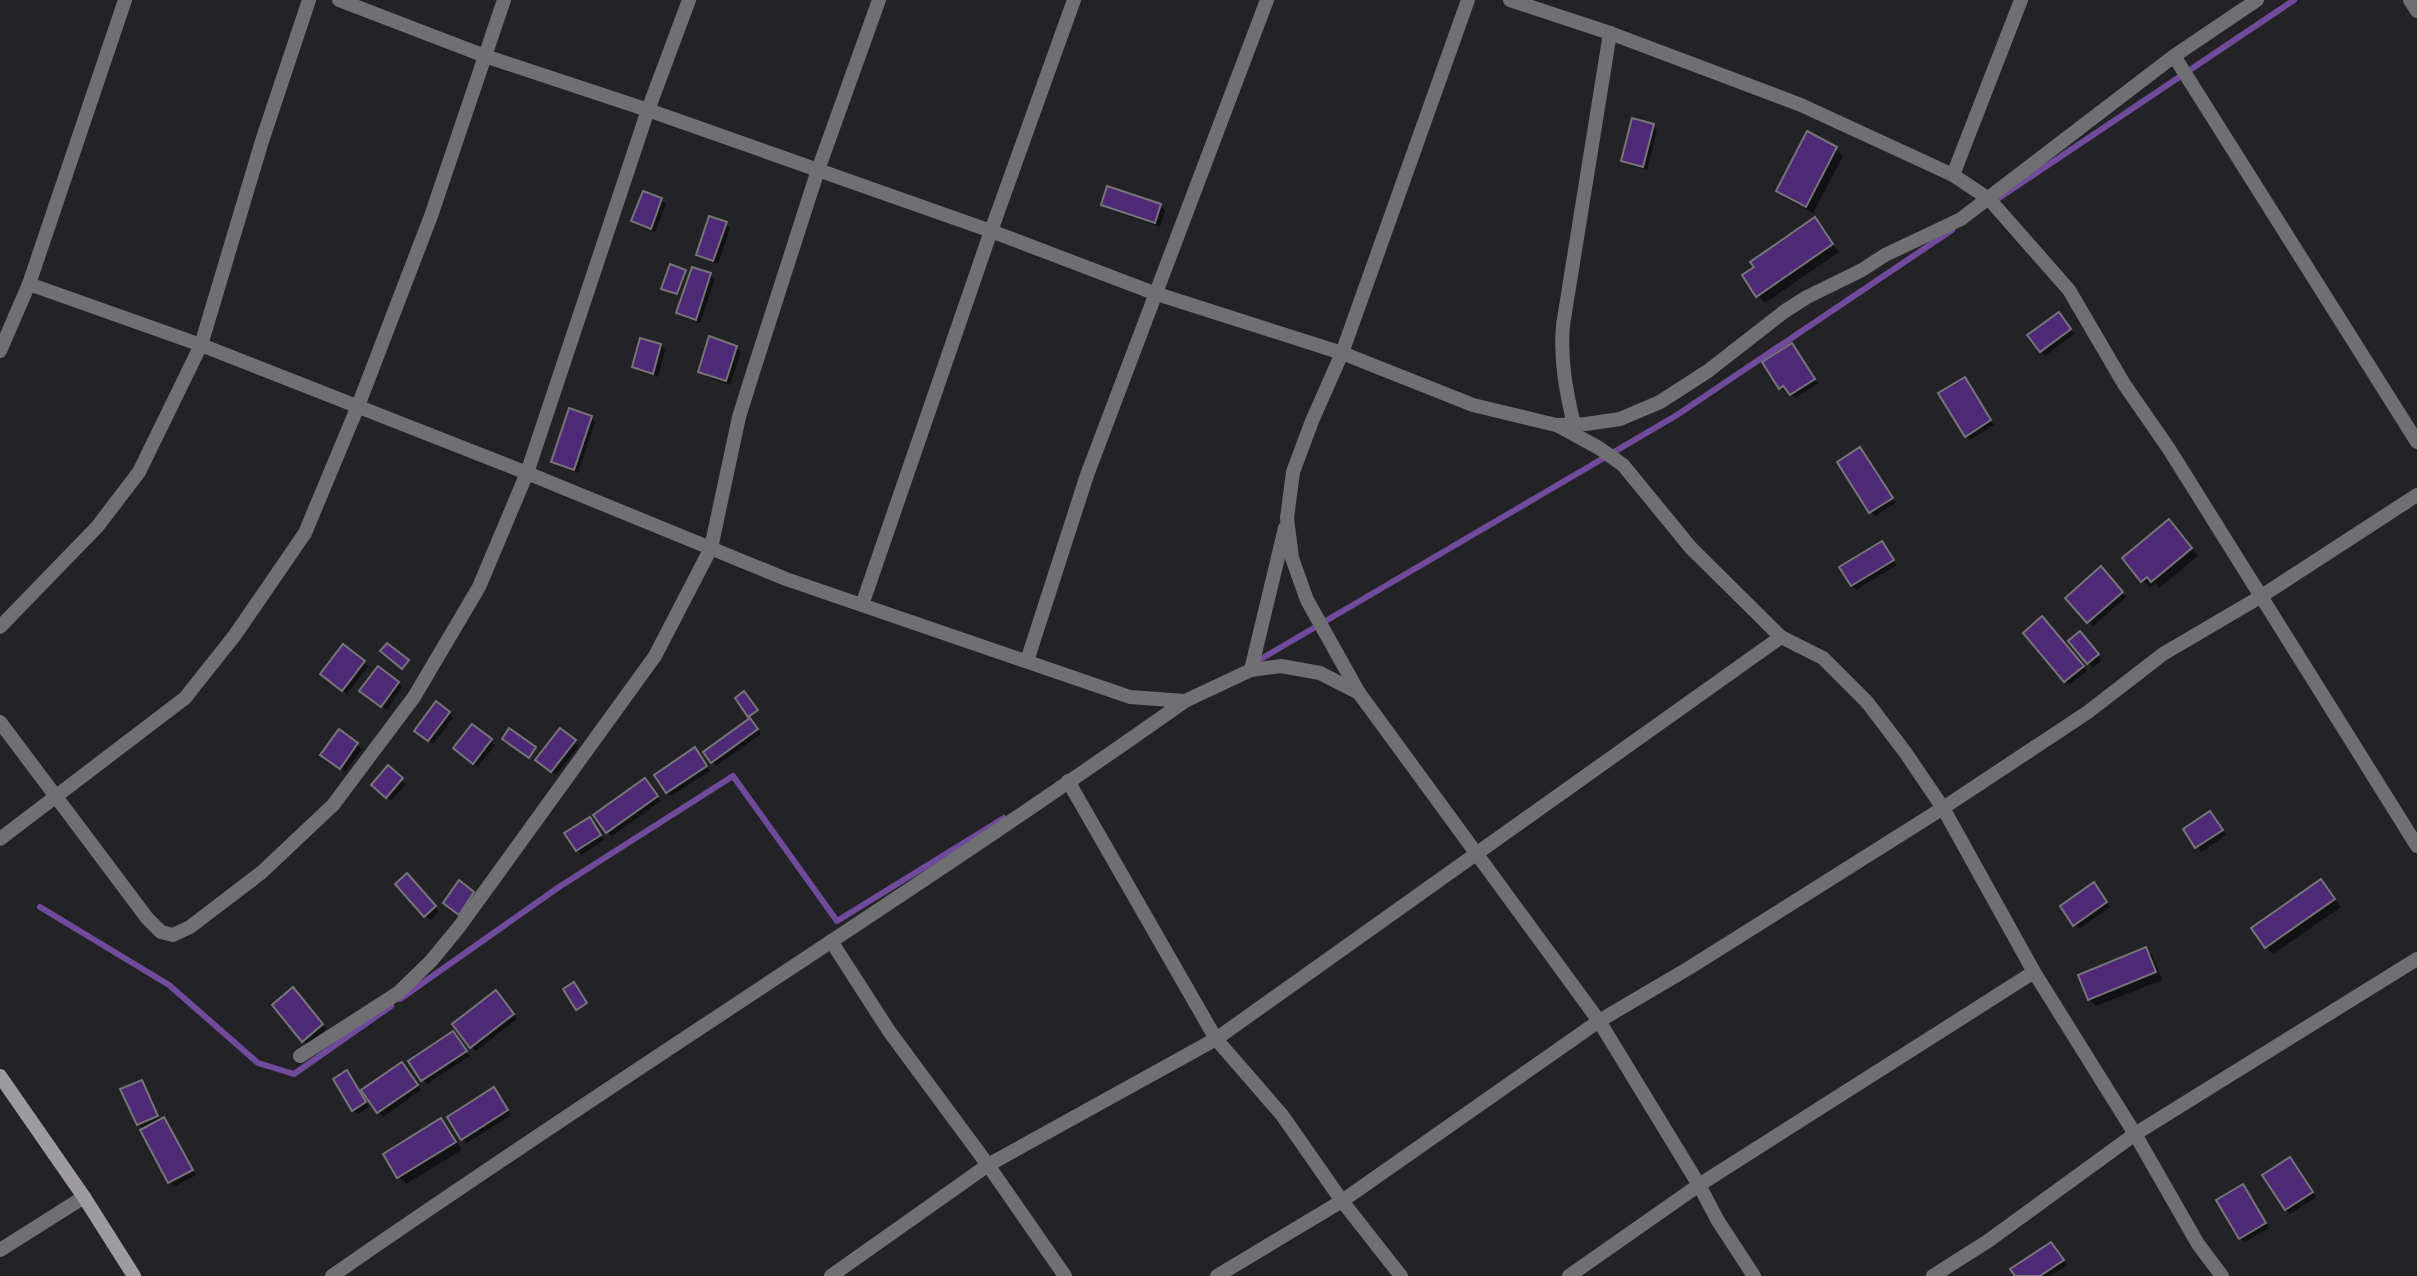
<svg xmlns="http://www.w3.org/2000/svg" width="2417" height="1276" viewBox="0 0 2417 1276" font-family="'Libre Baskerville',serif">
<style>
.shadow{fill:#0007}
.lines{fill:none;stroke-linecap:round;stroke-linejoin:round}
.stream{stroke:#704b9b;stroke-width:6}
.building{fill:#4e2975;stroke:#767479;stroke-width:2}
.street{stroke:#706f72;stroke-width:14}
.secondary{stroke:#9d9b9f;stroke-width:14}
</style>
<rect width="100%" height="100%" fill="#232226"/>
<g class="shadow">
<path d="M1653,125l4,5 -10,40 -20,-5 -4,-4z"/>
<path d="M1836,149l7,7 -30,57 -28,-15 -7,-7z"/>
<path d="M661,200l5,4 -11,28 -18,-7 -4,-4z"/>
<path d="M1103,205l57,1 5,4 -5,17 -53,-18z"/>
<path d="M1814,220l25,32 -74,51 -7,-7z"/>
<path d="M726,223l4,5 -12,36 -15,-5 -5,-5z"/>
<path d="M693,269l17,6 5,4 -15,44 -17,-6 -5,-4z"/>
<path d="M685,271l1,2 -7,22 -14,-5z"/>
<path d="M2063,318l11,16 -29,22 -4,-5z"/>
<path d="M660,345l5,5 -7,27 -20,-6 -5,-4z"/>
<path d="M1792,345l26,39 -23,14 -7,-8 -3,2 -5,-5z"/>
<path d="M736,347l5,5 -11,33 -26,-9 -4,-4z"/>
<path d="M1965,379l29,46 -24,15 -4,-5z"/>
<path d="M591,417l4,5 -17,51 -21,-7 -4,-5z"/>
<path d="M1864,454l32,49 -21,13 -4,-4z"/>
<path d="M2176,529l22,27 -39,32 -4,-5 -5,5 -26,-30z"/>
<path d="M1882,543l15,22 -41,25 -4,-5z"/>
<path d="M2100,569l26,28 -33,29 -26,-28z"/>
<path d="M2046,623l41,48 -18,14 -44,-52z"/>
<path d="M2084,637l18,23 -9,8 -23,-27z"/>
<path d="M364,662l4,4 -21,28 -20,-16z"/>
<path d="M398,683l4,4 -15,23 -21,-14z"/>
<path d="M449,713l4,5 -20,26 -12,-9z"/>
<path d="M754,724l7,10 -45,32 -4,-4z"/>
<path d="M560,730l19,16 -23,29 -14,-11z"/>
<path d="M339,731l23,18 -17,23 -18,-13z"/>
<path d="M490,741l5,4 -17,22 -18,-15z"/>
<path d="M699,754l11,17 -39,25 -4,-4z"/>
<path d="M388,768l18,16 -15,17 -18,-16z"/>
<path d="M649,785l12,16 -49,35 -5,-4z"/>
<path d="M2210,813l16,22 -25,17 -16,-23z"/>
<path d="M590,819l14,21 -23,15 -14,-21z"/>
<path d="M407,876l32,35 -9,9 -32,-36z"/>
<path d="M2321,881l20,26 -68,47 -7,-7z"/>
<path d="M2098,889l12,18 -31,22 -4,-4z"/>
<path d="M2146,949l7,7 9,24 -66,26 -7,-7z"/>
<path d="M298,994l28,35 -18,16 -5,-5z"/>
<path d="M500,996l17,23 -41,32 -5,-5z"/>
<path d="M453,1033l17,23 -43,28 -4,-4z"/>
<path d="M402,1064l19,26 -38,27 -20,-27z"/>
<path d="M351,1077l18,30 -11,7 -5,-4z"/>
<path d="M141,1082l5,4 15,34 3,-1 4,4 28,52 -22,12 -4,-5 -26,-52 -6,-6z"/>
<path d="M498,1094l13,21 -44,28 -5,-4z"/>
<path d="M441,1120l7,7 14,23 -56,34 -7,-7 -14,-22z"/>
<path d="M2290,1159l26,38 -26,17 -4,-5z"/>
<path d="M2243,1186l26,42 -24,14 -5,-4z"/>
<path d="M2055,1248l12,17 -17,11h-33z"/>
</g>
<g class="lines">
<g class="stream">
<path d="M1993,202l301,-202"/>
<path d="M1254,663l423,-248 275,-185"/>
<path d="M40,907l129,78 89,78 36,11 97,-68"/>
<path d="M400,999l159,-112 174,-111 104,145 167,-103"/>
</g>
</g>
<g class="building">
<path d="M1632,118l22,6 -11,43 -22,-6z"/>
<path d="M1807,131l30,16 -31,60 -30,-16z"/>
<path d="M1107,186l54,18 -6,19 -54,-18z"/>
<path d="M643,191l19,7 -11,31 -20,-8z"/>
<path d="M709,216l18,6 -14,39 -17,-6z"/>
<path d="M1815,217l18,27 -77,53 -14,-22 12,-8 -4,-5z"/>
<path d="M670,264l16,6 -9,24 -16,-5z"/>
<path d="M692,267l19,6 -15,47 -20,-7z"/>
<path d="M2059,312l12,17 -31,23 -13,-17z"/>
<path d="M709,336l28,10 -11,35 -28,-9z"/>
<path d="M640,338l21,6 -8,30 -21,-7z"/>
<path d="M1792,343l23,36 -25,16 -7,-9 -4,3 -17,-27z"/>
<path d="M1965,377l26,43 -26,17 -27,-44z"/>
<path d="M569,408l23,8 -18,54 -23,-8z"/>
<path d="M1860,447l33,51 -24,15 -32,-51z"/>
<path d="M2169,519l23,29 -41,34 -4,-5 -6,5 -19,-24z"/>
<path d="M1882,541l12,19 -43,26 -12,-19z"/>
<path d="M2101,566l22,26 -36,31 -22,-25z"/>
<path d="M2042,616l42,50 -20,16 -41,-49z"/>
<path d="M2080,631l19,23 -12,10 -19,-23z"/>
<path d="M387,643l22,17 -7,9 -22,-18z"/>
<path d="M343,644l22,17 -23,30 -22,-17z"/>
<path d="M378,666l21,16 -18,25 -22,-16z"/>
<path d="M744,691l14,19 -10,7 -13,-19z"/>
<path d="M436,701l14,11 -22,29 -14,-10z"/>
<path d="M750,718l8,11 -47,34 -8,-11z"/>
<path d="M472,724l20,15 -19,25 -20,-16z"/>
<path d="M509,728l27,19 -7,11 -27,-19z"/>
<path d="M560,728l16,12 -25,32 -16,-12z"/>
<path d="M339,729l19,14 -18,26 -20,-14z"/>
<path d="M695,747l12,19 -41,27 -12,-18z"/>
<path d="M388,765l15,13 -17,20 -15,-13z"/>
<path d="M645,778l13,18 -52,37 -13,-18z"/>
<path d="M2210,811l13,19 -28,18 -12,-19z"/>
<path d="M590,817l11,18 -25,16 -12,-18z"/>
<path d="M407,873l29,33 -12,11 -29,-33z"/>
<path d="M2321,879l14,20 -70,49 -14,-20z"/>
<path d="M459,880l15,12 -15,23 -16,-12z"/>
<path d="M2094,882l13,20 -34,24 -13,-20z"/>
<path d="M2146,947l10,25 -68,28 -10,-25z"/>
<path d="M574,982l13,21 -11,7 -13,-21z"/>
<path d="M293,987l30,37 -21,18 -30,-37z"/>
<path d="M496,990l18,24 -44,34 -18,-24z"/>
<path d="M453,1031l14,20 -46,30 -13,-20z"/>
<path d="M402,1062l16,23 -41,28 -16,-23z"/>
<path d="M347,1070l19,32 -14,9 -19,-32z"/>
<path d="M142,1080l16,36 -21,9 -17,-36z"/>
<path d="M494,1087l14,23 -47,30 -14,-23z"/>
<path d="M164,1117l29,53 -25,13 -28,-53z"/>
<path d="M441,1118l15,24 -59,36 -14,-24z"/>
<path d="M2290,1157l23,35 -28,18 -23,-35z"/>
<path d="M2243,1184l23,39 -27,16 -23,-39z"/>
<path d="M2051,1242l13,18 -24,16h-25l-5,-7z"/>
</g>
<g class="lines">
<g class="street">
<path d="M339,0l146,56 163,54 343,121 163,62 188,60 131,52 83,20 30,-1 34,-5 40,-17 48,-31 77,-60 22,-14 55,-27 23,-15 76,-36 213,-163 83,-56"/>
<path d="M1468,0l-126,353 -30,68 -19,51 -6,46 5,40 15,42 52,93 240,328 100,164 19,36 36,55"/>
<path d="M1510,0l100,33 191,72 152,70 36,24 80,91 55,94 45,65 248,397"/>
<path d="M2410,0l7,11"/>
<path d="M2174,56l243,386"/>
<path d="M1953,175l68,-175"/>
<path d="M29,284l172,61 326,128 259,106 344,118 55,4 66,-31 30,-4 39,7 39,20"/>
<path d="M0,351l29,-67 96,-284"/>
<path d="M1557,425l42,23 24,17 68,83 90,89 42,21 44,44 38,50 38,56 91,164 101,162 63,110 24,32"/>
<path d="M1574,425c-8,-34 -14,-65 -11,-100l47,-292"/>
<path d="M862,605l129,-374 83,-231"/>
<path d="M0,627l97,-100 42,-55 62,-127 61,-204 47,-141"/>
<path d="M1027,661l60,-186 180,-475"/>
<path d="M1251,670l34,-142"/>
<path d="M0,722l147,196 14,14 12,3 17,-8 72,-55 71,-67 81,-108 65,-110 48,-114 121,-363 41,-110"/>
<path d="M1068,781l148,258 66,76 60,86 59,75"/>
<path d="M0,839l185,-141 50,-63 70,-102 53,-127 73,-190 73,-216"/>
<path d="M831,941l58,90 99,134 77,111"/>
<path d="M300,1056l98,-63 33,-32 28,-34 196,-271 56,-108 28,-131 15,-48 64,-199 61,-170"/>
<path d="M0,1250l84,-53"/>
<path d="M332,1276c281,-196 573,-377 853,-575"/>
<path d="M831,1276l157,-111 228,-126 565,-402"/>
<path d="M1217,1276l125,-75 257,-180 90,-53 254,-160 145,-96 75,-58 97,-57 157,-102"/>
<path d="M1569,1276l130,-91 335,-213"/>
<path d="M1933,1276l55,-35 147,-107 282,-175"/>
</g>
<path class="secondary" d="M0,1076l84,121 50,79"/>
</g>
</svg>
